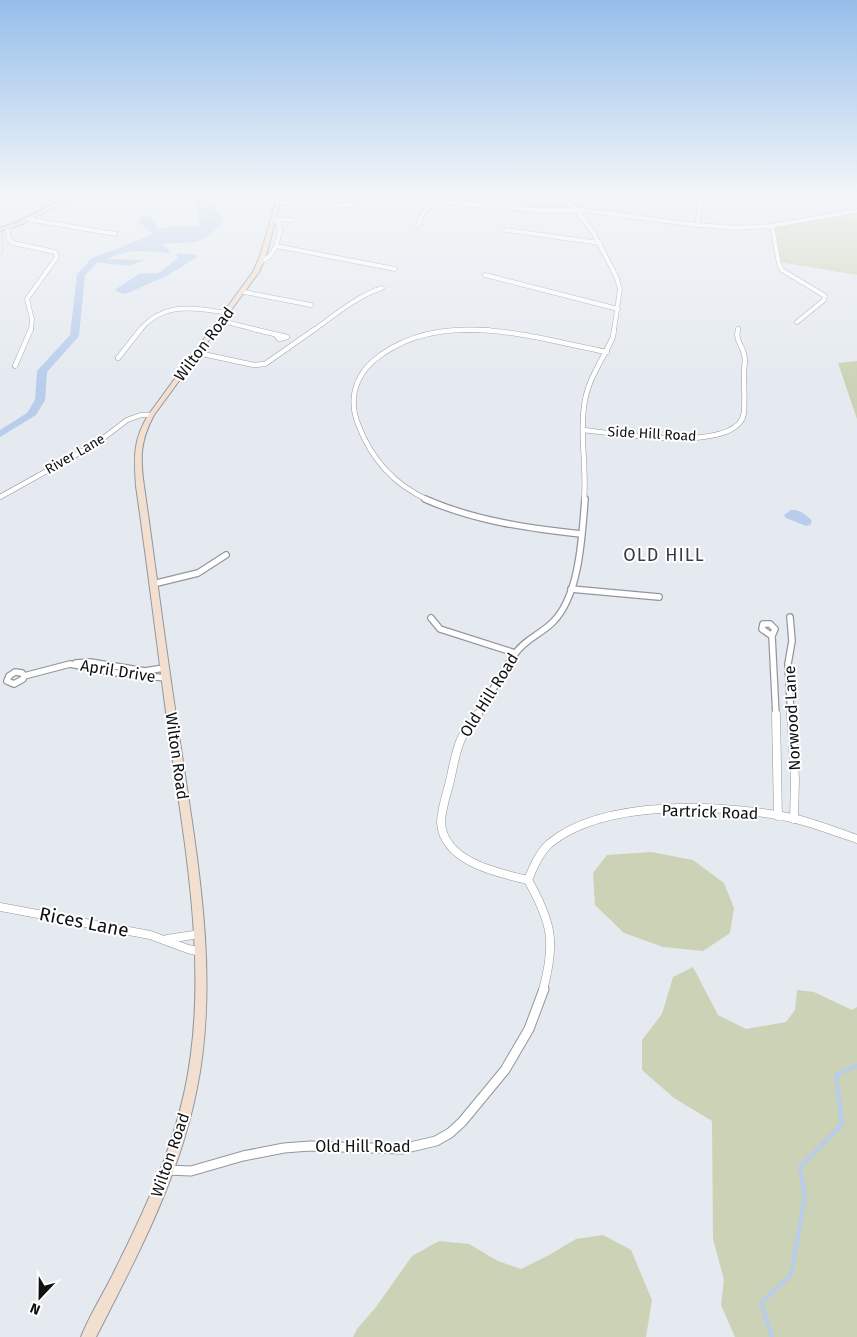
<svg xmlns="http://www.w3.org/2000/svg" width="857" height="1337" viewBox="0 0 857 1337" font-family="'Fira Sans',sans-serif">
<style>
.green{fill:#cbd2b5}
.water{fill:#b8ccec}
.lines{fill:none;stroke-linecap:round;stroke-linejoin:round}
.stream-far1{stroke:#b8ccec;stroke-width:1}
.stream{stroke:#b8ccec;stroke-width:4}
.river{fill:#b8ccec;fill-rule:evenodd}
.street-far4-casing{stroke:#93979d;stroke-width:5}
.street-far3-casing{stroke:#93979d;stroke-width:5.5}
.street-far2-casing{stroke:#93979d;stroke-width:8}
.street-far1-casing{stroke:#93979d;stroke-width:9}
.street-casing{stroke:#93979d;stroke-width:11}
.secondary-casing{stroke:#93979d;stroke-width:2}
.street-far4{stroke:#fff;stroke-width:4}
.street-far3{stroke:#fff;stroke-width:4.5}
.street-far2{stroke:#fff;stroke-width:5.5}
.street-far1{stroke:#fff;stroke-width:8}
.street{stroke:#fff;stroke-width:9}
.secondary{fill:#f3dfd0;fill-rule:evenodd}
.labels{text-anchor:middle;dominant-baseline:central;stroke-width:4;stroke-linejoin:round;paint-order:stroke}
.far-street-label{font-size:14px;fill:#0e1011;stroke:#fff}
.street-label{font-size:16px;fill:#0e1011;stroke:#fff}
.neighbourhood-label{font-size:18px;letter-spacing:1px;fill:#383b40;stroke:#fff}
.near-street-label{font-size:19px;fill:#0e1011;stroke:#fff}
</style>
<rect width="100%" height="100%" fill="#e5eaf0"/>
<g class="green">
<path d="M857,211v64l-78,-13 -6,-36z"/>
<path d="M857,361v58l-19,-56z"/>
<path d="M651,852l42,8 31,23 10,25 -4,25 -27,18 -40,-4 -39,-14 -29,-28 -2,-32 14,-18z"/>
<path d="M693,967l25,48 28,14 40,-7 9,-12 2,-20 17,2 38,18 5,-3v330h-122l-14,-32 3,-25 -11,-41 -1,-118 -38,-23 -32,-28v-30l20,-26 11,-37z"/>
<path d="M603,1235l28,15 21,50 -6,37h-293l4,-8 19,-22 36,-51 27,-15 30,3 29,17 23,8 28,-14 27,-16z"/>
</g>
<g class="water">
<path d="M192,195h20l4,16 7,6v6l-18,15 -9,4 -36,2 10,7 -2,2c-27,-2 -35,-5 -61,6l37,1 -15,6 -42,-5 66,-27 -15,-12 4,-7c8,0 11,5 15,12l-1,3 13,-3h28l2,-2v-15z"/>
<path d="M178,253l17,2 2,2 -29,18 -40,18 -4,1 -8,-3v-2l23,-15 20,-1 19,-15 -2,-3z"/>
<path d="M791,510c8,-1 16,5 21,11l-2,4 -4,1 -20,-8 -2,-3z"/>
</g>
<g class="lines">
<path class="stream-far1" d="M0,256l3,-3 -1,-21 7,-8 59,-29"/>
<path class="stream" d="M772,1337l-11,-34 30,-28 14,-78 -5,-30 42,-43 -6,-49 21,-10"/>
<path class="river" d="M108,252h3v4l-13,6 -13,13 -6,61 -32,36 -2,28 -9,15 -36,22v-7l27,-17 8,-13 2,-29 33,-36 7,-61 15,-16z"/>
<defs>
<g id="street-far4">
<path d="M322,195c5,14 19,11 31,9"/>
<path d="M560,195l16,15 17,22 23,44 4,13 -6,41"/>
<path d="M278,203l17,-1 5,-7"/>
<path d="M27,219l88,15"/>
<path d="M274,219l18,1"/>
<path d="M274,220l4,2 2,9 -4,15"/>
<path d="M697,225l5,-30"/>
<path d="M418,226c4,-13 9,-21 23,-24l92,8h49l106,14 48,4 34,-2 87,-15"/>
<path d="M772,226l7,38 3,6 43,26 -1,4 -27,22"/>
<path d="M7,228l2,11 4,4 42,9 2,5 -30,42 5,20 -1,11"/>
<path d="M506,230l94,13"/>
<path d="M261,262l9,-6 6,-10 119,23"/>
<path d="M485,275l133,34"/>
<path d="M244,292l67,13"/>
<path d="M222,321l36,9"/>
<path d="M140,330c25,-29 54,-22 88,-17"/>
<path d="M314,330c19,-14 45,-35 68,-42"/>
<path d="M460,330h29"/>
</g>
<g id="street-far3">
<path d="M253,329l34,8 -8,2 -3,-4"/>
<path d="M198,353l56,12 11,-1 50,-35"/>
<path d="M118,358l23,-29"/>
<path d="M15,366l16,-37"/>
<path d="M583,430c29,3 157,25 161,-18 1,-13 0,-26 0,-39 0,-7 2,-12 0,-19 -2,-9 -9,-14 -6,-25"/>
<path d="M0,497l97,-54 30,-23 14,-5h10"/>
<path d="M428,500c-35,-16 -57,-41 -70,-76 -9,-23 -4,-45 14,-62 65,-57 162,-24 235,-10"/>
<path d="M584,500c3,-33 -5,-67 1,-100 4,-22 19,-43 28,-63l1,-8"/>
</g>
<g id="street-far2">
<path d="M425,499c50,22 102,29 156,35"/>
<path d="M153,584l45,-11 28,-18"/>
<path d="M571,589l88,8"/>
<path d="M790,617l2,24 -4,23 3,52"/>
<path d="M431,618l9,11 75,24"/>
<path d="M763,624h7l5,5 -3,7 -10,-7z"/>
<path d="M772,636l4,80"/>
<path d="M76,663l14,-1 55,9 19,-3"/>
<path d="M15,672l7,1 2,3 -1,3 -9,5 -7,-3 2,-5z"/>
<path d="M24,676l46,-12 47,9 49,5"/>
<path d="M477,716c13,-20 24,-43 38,-62 9,-14 26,-20 38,-32 27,-27 29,-87 32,-123"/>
</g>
<g id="street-far1">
<path d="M478,714c-5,8 -12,15 -16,23 -7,14 -9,32 -13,48 -3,11 -8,26 -8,38 3,39 57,50 87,57 24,43 28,62 15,110"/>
<path d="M776,714l2,102"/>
<path d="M791,714l4,65 -1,40"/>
<path d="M528,880c5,-12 11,-27 21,-36 54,-46 177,-40 243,-26 22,5 44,14 65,21"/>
<path d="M0,907l150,28 38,14 13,3"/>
<path d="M167,939l33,-5"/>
</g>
<path id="street" d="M167,1170l24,1 52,-15 41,-8 26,-2 92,3 34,-8 14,-8 12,-11 43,-52 24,-41 15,-40"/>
<g id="secondary">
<path d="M71,195h6l-57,30 -20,6v-3l16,-5z"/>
<path d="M278,195h4l-16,61 -7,16 -105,143c-14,26 -14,43 -10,71 12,83 22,166 35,249 17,117 42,241 17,358 -18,87 -60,166 -100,244h-15c9,-23 23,-44 34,-67 28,-56 55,-114 69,-176 26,-116 2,-243 -15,-359 -11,-83 -21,-166 -33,-249 -2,-29 -3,-47 13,-72l104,-142 7,-16z"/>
</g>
</defs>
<use href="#street-far4" class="street-far4-casing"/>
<use href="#street-far3" class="street-far3-casing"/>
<use href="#street-far2" class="street-far2-casing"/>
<use href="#street-far1" class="street-far1-casing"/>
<use href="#street" class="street-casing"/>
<use href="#secondary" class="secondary-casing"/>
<use href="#street-far4" class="street-far4"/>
<use href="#street-far3" class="street-far3"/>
<use href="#street-far2" class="street-far2"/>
<use href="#street-far1" class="street-far1"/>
<use href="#street" class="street"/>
<use href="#secondary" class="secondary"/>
</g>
<linearGradient id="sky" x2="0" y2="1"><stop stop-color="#95beea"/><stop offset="0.51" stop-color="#f3f6f8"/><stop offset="1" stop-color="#f3f6f8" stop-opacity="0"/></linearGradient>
<rect width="857" height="382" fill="url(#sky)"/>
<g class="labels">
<g class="far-street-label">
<text transform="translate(652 434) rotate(3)">Side Hill Road</text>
<text transform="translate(75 454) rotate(-30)">River Lane</text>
</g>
<g class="street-label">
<text transform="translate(204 344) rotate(-53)">Wilton Road</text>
<text transform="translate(118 671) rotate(9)">April Drive</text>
<text transform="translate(489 695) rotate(-58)">Old Hill Road</text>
<text transform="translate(792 718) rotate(-93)">Norwood Lane</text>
<text transform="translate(177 756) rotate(82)">Wilton Road</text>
<text transform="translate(710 812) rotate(2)">Partrick Road</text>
<text x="363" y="1146">Old Hill Road</text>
<text transform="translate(170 1155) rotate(-71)">Wilton Road</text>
</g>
<g class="neighbourhood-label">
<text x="664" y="555">OLD HILL</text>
</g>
<g class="near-street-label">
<text transform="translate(84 922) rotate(11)">Rices Lane</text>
</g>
</g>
<g transform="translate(40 1297) rotate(202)" stroke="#ffffff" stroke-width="4" paint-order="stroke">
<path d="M0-4L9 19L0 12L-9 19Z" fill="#0e1011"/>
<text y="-8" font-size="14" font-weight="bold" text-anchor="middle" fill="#0e1011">N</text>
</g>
</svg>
